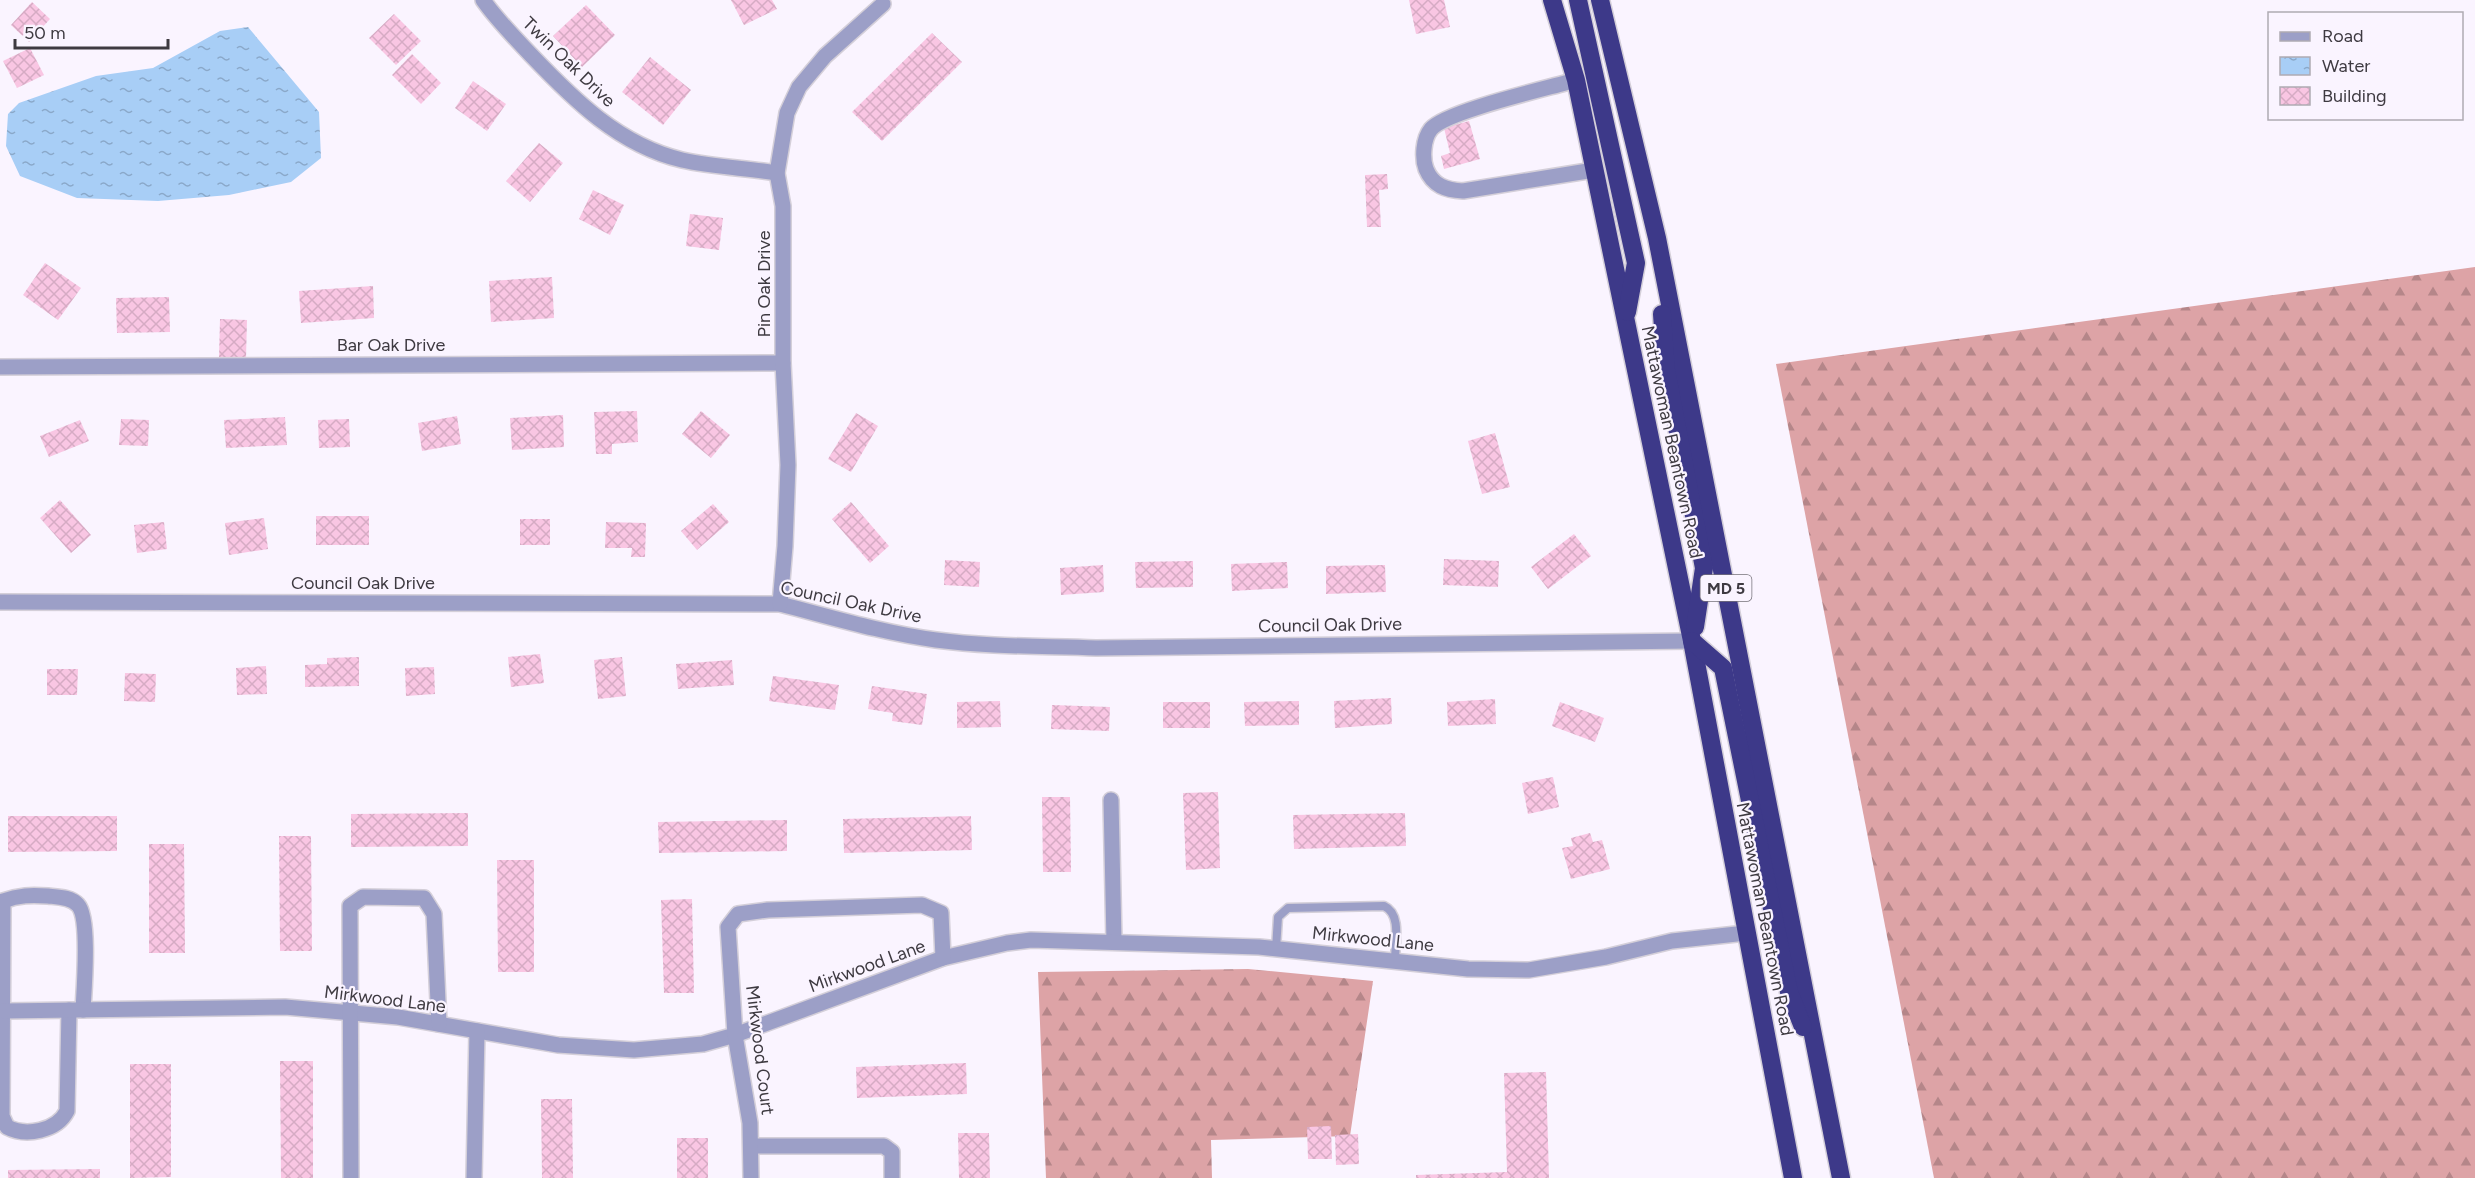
<svg xmlns="http://www.w3.org/2000/svg" width="2475" height="1178" viewBox="0 0 2475 1178" font-family="Figtree,sans-serif">
<style>
.forest{fill:url(#forest-firs)}
.water{fill:url(#water-ripples)}
.building{fill:url(#building-cross-hatch)}
.lines{fill:none;stroke-linecap:round;stroke-linejoin:round}
.lane-casing{stroke:#d4cfd9;stroke-width:11}
.street-casing{stroke:#d4cfd9;stroke-width:18}
.highway-casing{stroke:#d4cfd9;stroke-width:21}
.lane{stroke:#9c9fc7;stroke-width:8}
.street{stroke:#9c9fc7;stroke-width:15}
.highway{stroke:#3d3989;stroke-width:18}
.labels{text-anchor:middle;dominant-baseline:central;stroke-width:4.5;stroke-linejoin:round;paint-order:stroke}
.shield{fill:#faf4ff;stroke:#76727a;stroke-width:1.5}
.shield-label{font-size:16px;font-weight:bold;fill:#3e3a41}
.street-label{font-size:18px;fill:#3e3a41;stroke:#faf4ff}
</style>
<defs>
<pattern id="forest-firs" width="22" height="20" patternUnits="userSpaceOnUse" patternTransform="scale(1.5)"><rect width="22" height="20" fill="#dda3a6"/><path d="M5 1l3.5 6h-7zM16 11l3.5 6h-7z" fill="#b58689"/></pattern>
<pattern id="water-ripples" width="26" height="14" patternUnits="userSpaceOnUse" patternTransform="scale(1.5)"><rect width="26" height="14" fill="#a8cef6"/><path d="M2 4q2-2 4 0t4 0M15 11q2-2 4 0t4 0" fill="none" stroke="#8aa8c9"/></pattern>
<pattern id="building-cross-hatch" width="8" height="8" patternUnits="userSpaceOnUse" patternTransform="scale(1.5)"><rect width="8" height="8" fill="#f9c6e3"/><path d="M0 0l8 8M0 8l8-8" fill="none" stroke="#d6abc4"/></pattern>
</defs>
<rect width="100%" height="100%" fill="#faf4ff"/>
<g class="forest">
<path d="M2475,267v911h-541l-158,-814z"/>
<path d="M1248,969l125,12 -23,155 -139,4 1,38h-166l-8,-206z"/>
</g>
<path class="water" d="M248,27l71,85 2,46 -30,24 -62,13 -71,6 -81,-3 -57,-22 -14,-30 2,-32 11,-11 77,-27 57,-8 67,-37z"/>
<g class="building">
<path d="M731,0h41l5,9 -33,16z"/>
<path d="M1409,0h35l6,27 -34,7z"/>
<path d="M32,2l18,17 -21,23 -18,-17z"/>
<path d="M586,5l29,30 -33,32 -29,-31z"/>
<path d="M394,14l27,27 -25,24 -27,-27z"/>
<path d="M932,33l30,29 -80,79 -30,-29z"/>
<path d="M30,48l14,27 -27,13 -14,-27z"/>
<path d="M412,54l29,29 -20,21 -29,-29z"/>
<path d="M650,57l41,33 -28,35 -41,-33z"/>
<path d="M473,81l33,23 -19,27 -32,-23z"/>
<path d="M1469,121l11,38 -36,10 -3,-13 9,-3 -6,-25z"/>
<path d="M539,143l24,20 -33,39 -24,-21z"/>
<path d="M1387,174l1,15 -9,1 2,37h-14l-2,-52z"/>
<path d="M593,190l31,15 -14,30 -31,-16z"/>
<path d="M690,214l33,4 -4,32 -33,-4z"/>
<path d="M45,263l36,25 -23,32 -35,-25z"/>
<path d="M552,277l2,41 -63,4 -2,-41z"/>
<path d="M373,286l1,32 -73,5 -2,-32z"/>
<path d="M169,297l1,35 -53,1 -1,-35z"/>
<path d="M220,319l27,1 -1,38 -27,-1z"/>
<path d="M637,411l1,31 -26,2v10h-16l-2,-42z"/>
<path d="M701,411l29,24 -19,23 -29,-24z"/>
<path d="M856,413l22,13 -27,46 -23,-13z"/>
<path d="M563,415l1,32 -52,3 -2,-32z"/>
<path d="M457,416l4,28 -39,7 -4,-28z"/>
<path d="M285,417l2,28 -61,3 -2,-28z"/>
<path d="M121,419l28,1 -1,26 -29,-1z"/>
<path d="M349,419l1,28 -31,1 -1,-28z"/>
<path d="M80,420l9,21 -40,16 -9,-21z"/>
<path d="M1495,433l15,54 -28,7 -14,-53z"/>
<path d="M60,500l31,35 -20,18 -31,-35z"/>
<path d="M851,502l38,44 -19,17 -38,-44z"/>
<path d="M713,504l16,18 -32,28 -16,-19z"/>
<rect x="316" y="516" width="53" height="29"/>
<path d="M264,518l4,31 -39,6 -4,-32z"/>
<rect x="520" y="519" width="30" height="26"/>
<path d="M164,522l3,27 -30,4 -3,-28z"/>
<path d="M606,522l40,1 -1,34h-14l1,-9h-27z"/>
<path d="M1574,534l17,22 -43,33 -17,-22z"/>
<path d="M1444,559l55,2 -1,26 -55,-2z"/>
<path d="M945,560l35,2 -1,25 -35,-2z"/>
<path d="M1193,561v26l-57,1 -1,-26z"/>
<path d="M1287,562l1,26 -56,3 -1,-27z"/>
<path d="M1103,565l1,27 -43,3 -1,-27z"/>
<path d="M1385,565l1,27 -60,2v-28z"/>
<path d="M540,654l4,29 -33,4 -3,-30z"/>
<path d="M359,657v29l-54,1v-22l22,-1v-6z"/>
<path d="M622,657l4,39 -28,3 -4,-39z"/>
<path d="M732,660l2,25 -56,4 -2,-25z"/>
<path d="M266,666l1,28 -30,1 -1,-27z"/>
<path d="M434,667l1,27 -29,2 -1,-28z"/>
<path d="M47,669h31l-1,26h-30z"/>
<path d="M125,673l31,1 -1,28 -31,-1z"/>
<path d="M773,676l66,9 -4,25 -66,-9z"/>
<path d="M872,686l55,8 -5,31 -30,-4 1,-8 -25,-4z"/>
<path d="M1391,698l1,26 -57,4 -1,-27z"/>
<path d="M1495,699l1,25 -48,2 -1,-24z"/>
<path d="M1000,701l1,26 -44,1v-26z"/>
<path d="M1299,701v24l-54,1 -1,-24z"/>
<rect x="1163" y="702" width="47" height="26"/>
<path d="M1560,702l44,16 -9,24 -43,-16z"/>
<path d="M1052,705l58,2 -1,24 -58,-2z"/>
<path d="M1553,777l6,30 -31,7 -6,-31z"/>
<path d="M1218,792l2,76 -34,2 -3,-77z"/>
<path d="M1042,797h28l1,75h-28z"/>
<path d="M468,813v33l-117,1v-33z"/>
<path d="M1405,813l1,33 -112,3 -1,-34z"/>
<path d="M8,816h109v35l-109,1z"/>
<path d="M971,816l1,34 -128,3 -1,-34z"/>
<path d="M787,820v31l-128,2 -1,-31z"/>
<path d="M1590,833l3,9 9,-2 8,29 -39,10 -9,-31 11,-2 -2,-8z"/>
<path d="M279,836h32l1,115h-32z"/>
<path d="M149,844h35l1,109h-36z"/>
<path d="M497,860h37v112h-36z"/>
<path d="M692,899l2,94h-30l-3,-93z"/>
<path d="M280,1061h33v117h-32z"/>
<path d="M966,1063l1,31 -110,4 -1,-31z"/>
<path d="M130,1064h41v113l-41,1z"/>
<path d="M1546,1072l3,106h-133v-3l91,-3 -3,-99z"/>
<path d="M541,1099h31l1,79h-31z"/>
<path d="M1331,1126l1,33h-24l-1,-32z"/>
<path d="M958,1133h31l1,45h-31z"/>
<path d="M1358,1134l1,30 -23,1 -1,-30z"/>
<rect x="677" y="1138" width="31" height="40"/>
<path d="M100,1169v9h-92v-8z"/>
</g>
<g class="lines">
<defs>
<path id="lane" d="M1276,949l2,-32 10,-9 96,-2c18,8 11,37 11,55"/>
<g id="street">
<path d="M483,0c14,20 31,37 48,55 43,45 88,90 151,105 31,7 64,8 95,13"/>
<path d="M1576,80c-27,8 -130,31 -145,49 -8,10 -9,29 -5,40 7,17 20,21 37,22l131,-21"/>
<path d="M0,367l783,-4"/>
<path d="M0,602l780,2c51,13 103,29 156,36 53,7 107,6 160,8l596,-7"/>
<path d="M780,604l5,-58 3,-81 -5,-102v-157l-6,-33 10,-60 12,-26 26,-31 58,-52"/>
<path d="M1111,800l3,142"/>
<path d="M69,1010l-2,101c-10,20 -41,26 -60,16l-5,-11 1,-215c16,-6 28,-6 45,-5 10,1 23,1 30,9 12,13 6,85 5,105"/>
<path d="M4,1011l281,-4 113,10 160,28 76,5 69,-6 32,-9 208,-77 64,-15 24,-3 228,7 209,22 61,1 77,-13 66,-16 74,-8"/>
<path d="M751,1146h133l8,6v26"/>
<path d="M351,1178l-1,-272 13,-9 61,1 10,16 5,110"/>
<path d="M474,1178l3,-147"/>
<path d="M751,1178l-1,-55 -15,-88 -7,-108 10,-13 30,-4 154,-5 19,8 2,45"/>
</g>
<g id="highway">
<path d="M1552,0l24,80 116,561 101,537"/>
<path d="M1578,0l58,263 -9,49"/>
<path d="M1600,0l57,238 184,940"/>
<path d="M1662,314l4,56 38,198 -9,59"/>
<path d="M1692,641l31,27 66,324 14,35"/>
</g>
</defs>
<use href="#lane" class="lane-casing"/>
<use href="#street" class="street-casing"/>
<use href="#highway" class="highway-casing"/>
<use href="#lane" class="lane"/>
<use href="#street" class="street"/>
<use href="#highway" class="highway"/>
</g>
<g class="labels">
<rect class="shield" x="1700.5" y="575" width="51" height="26" rx="4.5"/>
<g class="shield-label">
<text x="1726" y="588">MD 5</text>
</g>
<g class="street-label">
<text transform="translate(569 62) rotate(44)">Twin Oak Drive</text>
<text transform="translate(764 284) rotate(-90)">Pin Oak Drive</text>
<text x="391" y="345">Bar Oak Drive</text>
<text transform="translate(1672 442) rotate(78)">Mattawoman Beantown Road</text>
<text x="363" y="583">Council Oak Drive</text>
<text transform="translate(851 602) rotate(12)">Council Oak Drive</text>
<text transform="translate(1330 625) rotate(-1)">Council Oak Drive</text>
<text transform="translate(1765 919) rotate(79)">Mattawoman Beantown Road</text>
<text transform="translate(1373 939) rotate(6)">Mirkwood Lane</text>
<text transform="translate(867 966) rotate(-20)">Mirkwood Lane</text>
<text transform="translate(385 999) rotate(7)">Mirkwood Lane</text>
<text transform="translate(760 1050) rotate(83)">Mirkwood Court</text>
</g>
</g>
<rect x="2268" y="12" width="195" height="108" fill="#faf4ff" stroke="#afaab3" stroke-width="1.5"/>
<rect x="2280" y="32" width="30" height="9" fill="#9c9fc7" stroke="#afaab3" stroke-width="1.5"/>
<text x="2322" y="42" font-size="18" fill="#3e3a41">Road</text>
<rect x="2280" y="57" width="30" height="18" fill="url(#water-ripples)" stroke="#afaab3" stroke-width="1.5"/>
<text x="2322" y="72" font-size="18" fill="#3e3a41">Water</text>
<rect x="2280" y="87" width="30" height="18" fill="url(#building-cross-hatch)" stroke="#afaab3" stroke-width="1.5"/>
<text x="2322" y="102" font-size="18" fill="#3e3a41">Building</text>
<path d="M15 39v9h153v-9" fill="none" stroke="#3e3a41" stroke-width="3"/>
<text x="24" y="39" font-size="18" fill="#3e3a41" stroke="#faf4ff" stroke-width="4.5" paint-order="stroke">50 m</text>
</svg>
